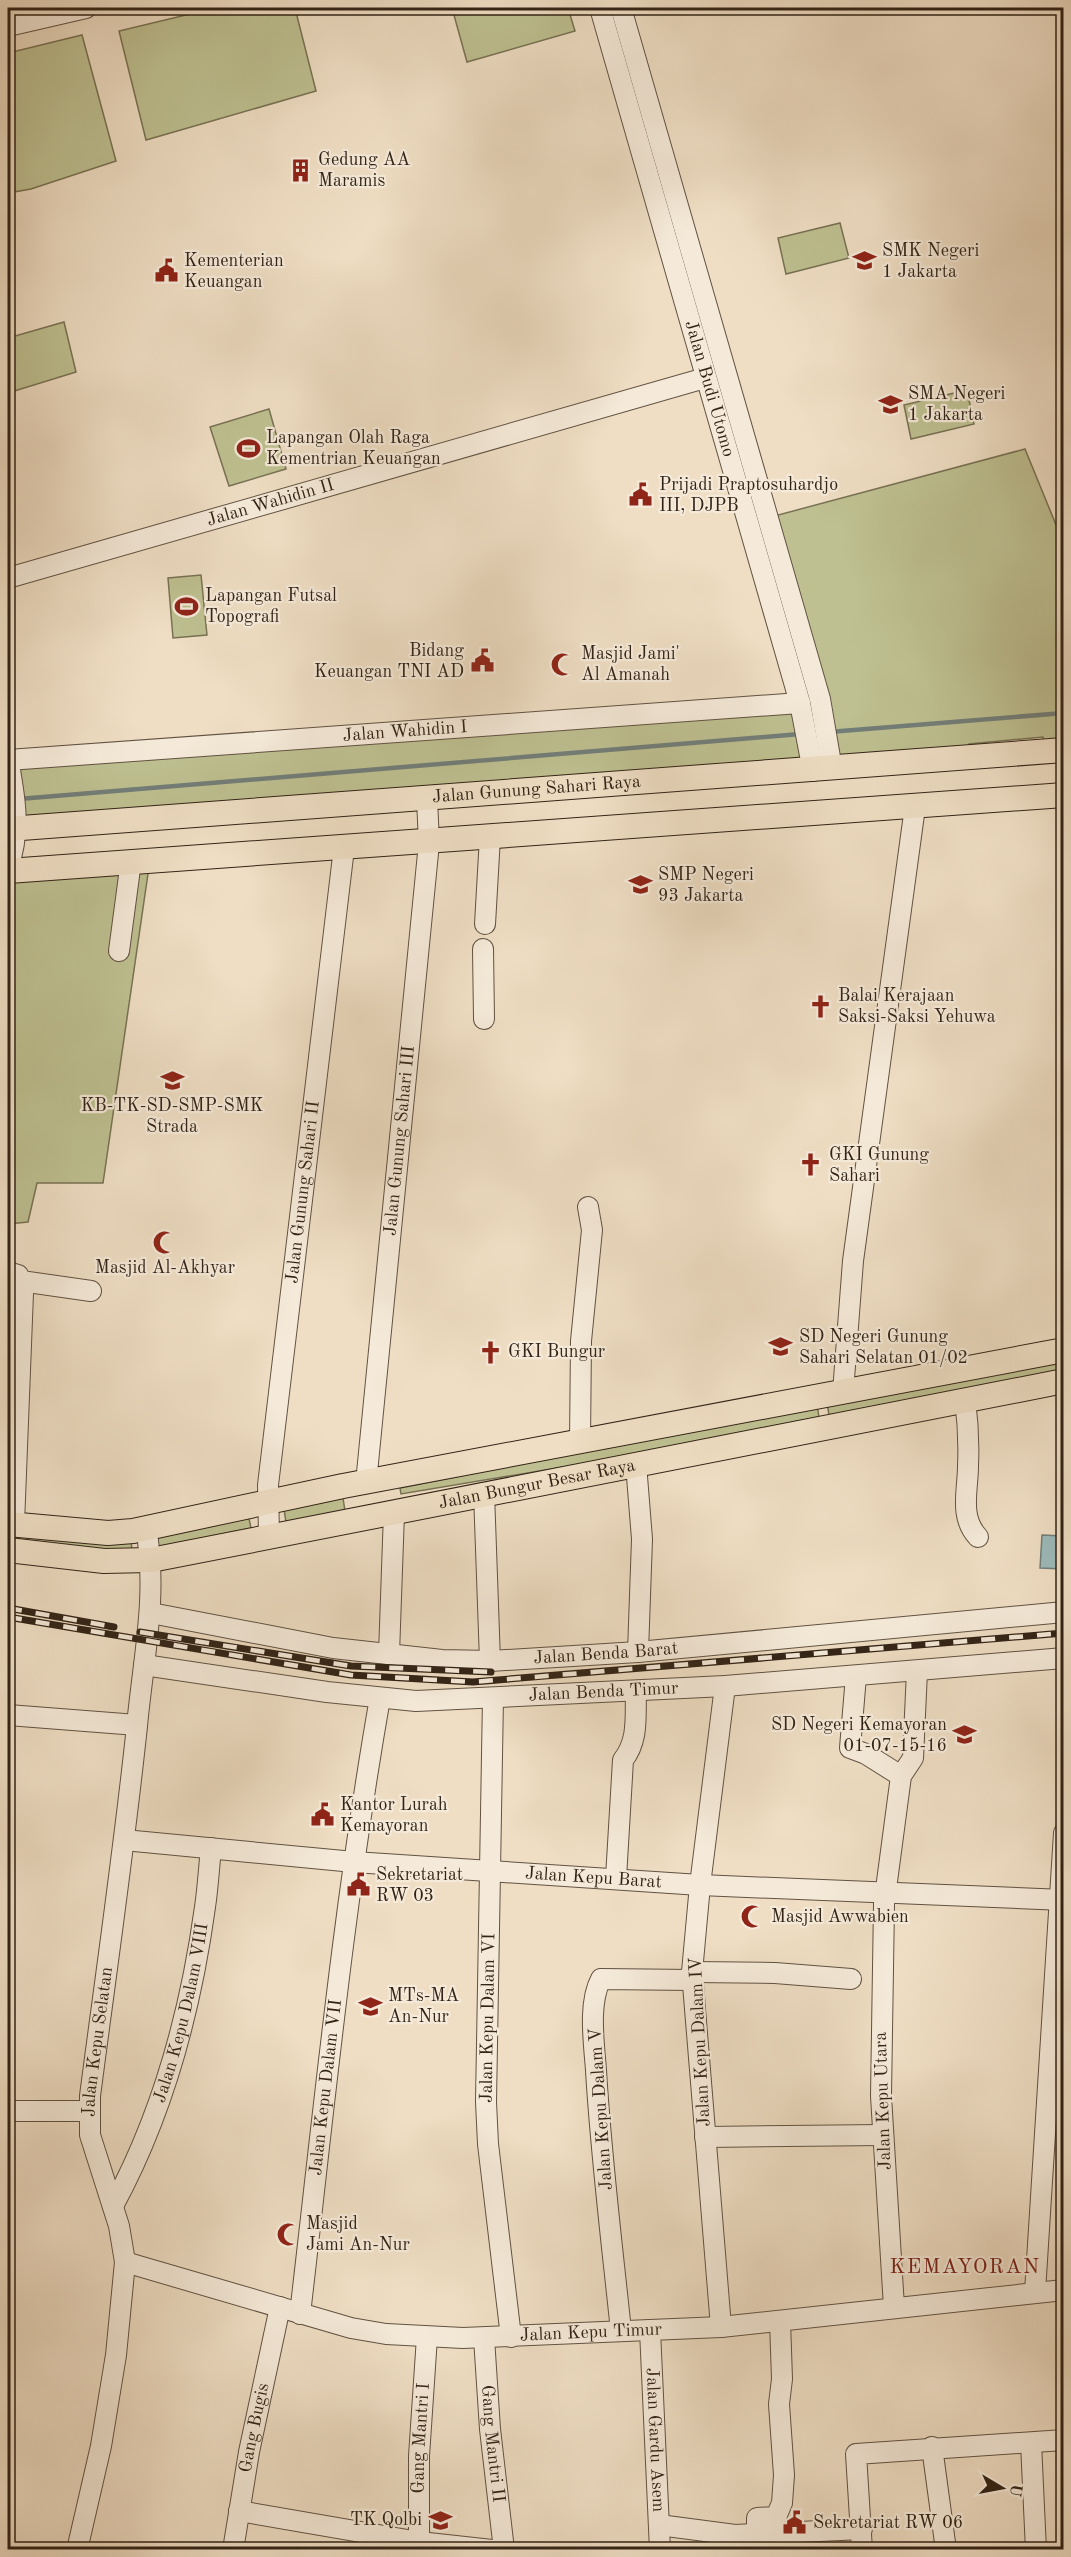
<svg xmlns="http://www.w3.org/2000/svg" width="1071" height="2557" viewBox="0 0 1071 2557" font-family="'Old Standard TT',serif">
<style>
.green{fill:#bec091;stroke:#787254;stroke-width:1.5}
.water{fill:#9cbbbb;stroke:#727e79;stroke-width:1.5}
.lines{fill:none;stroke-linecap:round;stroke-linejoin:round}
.stream{stroke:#727e79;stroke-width:4.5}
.minor-casing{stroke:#615242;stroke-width:22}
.major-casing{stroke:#322316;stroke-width:26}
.minor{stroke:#f5ead9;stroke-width:20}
.major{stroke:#efdec4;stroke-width:24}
.rail-casing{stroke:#322316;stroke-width:7}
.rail{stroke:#f5ead9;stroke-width:4.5;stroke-dasharray:14;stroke-linecap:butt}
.labels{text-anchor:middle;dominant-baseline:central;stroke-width:4.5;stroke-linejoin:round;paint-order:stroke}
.poi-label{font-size:18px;fill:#322316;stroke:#f5ead9;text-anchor:start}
.street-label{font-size:18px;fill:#322316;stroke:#f5ead9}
.quarter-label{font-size:21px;letter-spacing:1.5px;fill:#7a1f14;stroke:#f5ead9}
</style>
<rect width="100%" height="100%" fill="#efdec4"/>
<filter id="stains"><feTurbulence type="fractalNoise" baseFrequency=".00333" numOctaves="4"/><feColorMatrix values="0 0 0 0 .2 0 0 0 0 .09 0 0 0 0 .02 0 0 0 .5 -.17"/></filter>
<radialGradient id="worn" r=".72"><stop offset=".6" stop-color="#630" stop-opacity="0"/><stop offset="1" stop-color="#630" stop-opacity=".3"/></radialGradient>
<g class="green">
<path d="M215,8h80l21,83 -170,49 -27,-109z"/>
<path d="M452,8h116l7,23 -108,31z"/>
<path d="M82,35l34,126 -85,28 -23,4v-140z"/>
<path d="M840,223l9,35 -63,16 -8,-36z"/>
<path d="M64,322l12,50 -68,21v-55z"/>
<path d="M967,390l7,34 -63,15 -7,-34z"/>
<path d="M269,409l17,60 -57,17 -19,-59z"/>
<path d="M1025,449l38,93v208l-19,2 -1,-15 -74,7v4l-137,21 -65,-251z"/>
<path d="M201,575l6,60 -34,3 -5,-60z"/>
<path d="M800,703l13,68 -805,58v-69z"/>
<path d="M150,860l-47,323h-66l-9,39 -20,2v-353z"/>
<path d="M1063,1358v12l-234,45 -2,-12z"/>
<path d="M817,1405l2,12 -238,47 -180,30 -1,-6z"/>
<path d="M343,1498l2,13 -59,11 -2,-13z"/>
<path d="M248,1514l3,14 -93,19 -4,-13z"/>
<path d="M8,1531l123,10 1,9 -9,3 -115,-10z"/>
</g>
<path class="water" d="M1042,1535l21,1v33l-23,-1z"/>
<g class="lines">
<g class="stream">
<path d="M829,732l235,-19"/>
<path d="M19,799l781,-65"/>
</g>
<defs>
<g id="minor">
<path id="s1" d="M600,8l200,695 13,68"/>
<path d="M621,8l199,691 12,70"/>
<path d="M8,26l78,-18"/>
<path id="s2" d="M8,578l697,-200"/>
<path d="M8,759c7,38 13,72 0,108"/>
<path id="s3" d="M8,760l792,-57"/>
<path d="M485,924l5,-87"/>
<path d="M483,949l1,70"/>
<path d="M119,951l12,-90"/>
<path d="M8,1272l10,3 5,18 -9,231"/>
<path d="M21,1281l70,10"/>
<path d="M843,1392l10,-131 62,-454"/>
<path d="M965,1400c3,22 4,44 3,66 0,24 -9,51 10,71"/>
<path d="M580,1442l1,-101 11,-111 -4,-23"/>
<path d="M636,1464l6,75 -4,113"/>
<path id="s4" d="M366,1483l63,-640 -2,-44"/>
<path d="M484,1493l6,168"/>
<path id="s5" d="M269,1536l-1,-51 76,-637"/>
<path id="s6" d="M151,1613l182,35 109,12 48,1 148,-9 426,-40"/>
<path d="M389,1654l5,-141"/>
<path id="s7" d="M144,1665l183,27 89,9 309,-15 339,-28"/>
<path d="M856,1676l-6,72 16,6 35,22"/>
<path d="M493,1698l-7,404 2,42 23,193"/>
<path d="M8,1715l129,10"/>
<path id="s8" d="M124,1840l230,22 346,23 364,15"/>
<path d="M616,1878l7,-118c16,-20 12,-44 13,-68"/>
<path d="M692,1972l83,1 76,6"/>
<path d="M8,2111h82"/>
<path d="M705,2137l178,-2"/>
<path id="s9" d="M113,2206c50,-92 78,-197 92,-299 3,-20 4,-40 6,-59"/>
<path id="s10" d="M125,2262l226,66 35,6 77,4 258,-11 343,-37"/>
<path d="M1035,2292l29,-459"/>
<path d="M894,2307l-13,-211 3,-192 17,-128 12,-18 4,-87"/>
<path id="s11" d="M300,2314c24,-206 44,-411 80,-616"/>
<path d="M721,2327l-29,-355 8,-87 25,-199"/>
<path id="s12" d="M650,2330l10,220"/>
<path d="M621,2331c-9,-87 -20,-174 -25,-261 -2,-27 -8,-67 5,-91l91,1"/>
<path id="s13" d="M484,2338l6,91 14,121"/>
<path d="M1031,2443l5,107"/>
<path d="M932,2447l14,103"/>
<path d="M239,2511l180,31 73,8"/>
<path d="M659,2525l76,10 127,-6"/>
<path d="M757,2534v-16l19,-1 6,-14 2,-28 -5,-71 3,-25 -2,-58"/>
<path id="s14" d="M419,2542v-86l8,-119"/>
<path id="s15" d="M77,2550l24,-104 15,-91 9,-93 -6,-36 -29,-91v-39c16,-123 34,-246 47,-370 6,-66 21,-131 9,-198"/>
<path id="s16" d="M233,2550l16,-98 31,-145"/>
<path d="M862,2550l-6,-96 208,-14"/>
</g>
<g id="major">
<path id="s17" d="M8,829l1056,-79"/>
<path d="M8,871l1056,-76"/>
<path d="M8,1524l100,9 25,-2 210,-45 721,-136"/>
<path id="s18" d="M8,1550l96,11 47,-1 913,-179"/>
</g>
</defs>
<use href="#minor" class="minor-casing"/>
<use href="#major" class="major-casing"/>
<use href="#minor" class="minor"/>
<use href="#major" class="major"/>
<defs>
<g id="rail">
<path d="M8,1608l106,19"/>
<path d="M8,1617l343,58 122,7 591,-49"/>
<path d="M140,1632l211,34 140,6"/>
</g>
</defs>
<use href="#rail" class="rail-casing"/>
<use href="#rail" class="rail"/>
</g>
<defs>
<symbol id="building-bare" viewBox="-9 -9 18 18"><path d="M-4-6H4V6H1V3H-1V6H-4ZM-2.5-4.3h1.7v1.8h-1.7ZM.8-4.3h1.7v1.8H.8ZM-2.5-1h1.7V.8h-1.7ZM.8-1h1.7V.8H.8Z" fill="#8f2418" stroke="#f5ead9" stroke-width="2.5" paint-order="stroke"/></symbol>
<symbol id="school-bare" viewBox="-9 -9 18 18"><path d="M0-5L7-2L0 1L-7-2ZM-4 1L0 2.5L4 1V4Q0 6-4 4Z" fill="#8f2418" stroke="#f5ead9" stroke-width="2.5" paint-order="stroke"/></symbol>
<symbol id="civic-bare" viewBox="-9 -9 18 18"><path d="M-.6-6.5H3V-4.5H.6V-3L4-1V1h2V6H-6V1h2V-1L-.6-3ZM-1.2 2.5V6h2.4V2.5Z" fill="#8f2418" stroke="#f5ead9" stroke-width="2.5" paint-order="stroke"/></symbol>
<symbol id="stadium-bare" viewBox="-9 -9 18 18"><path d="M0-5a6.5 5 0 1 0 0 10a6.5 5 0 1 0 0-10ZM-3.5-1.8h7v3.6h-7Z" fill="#8f2418" stroke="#f5ead9" stroke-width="2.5" paint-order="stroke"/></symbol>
<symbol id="mosque-bare" viewBox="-9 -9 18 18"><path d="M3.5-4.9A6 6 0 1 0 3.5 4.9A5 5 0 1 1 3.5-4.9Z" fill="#8f2418" stroke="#f5ead9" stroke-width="2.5" paint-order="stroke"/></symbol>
<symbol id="church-bare" viewBox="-9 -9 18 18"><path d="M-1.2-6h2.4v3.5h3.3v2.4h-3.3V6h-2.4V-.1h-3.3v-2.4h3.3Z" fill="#8f2418" stroke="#f5ead9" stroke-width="2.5" paint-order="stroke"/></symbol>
</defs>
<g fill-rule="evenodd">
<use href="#building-bare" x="284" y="154" width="33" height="33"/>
<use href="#school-bare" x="848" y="244" width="33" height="33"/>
<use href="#civic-bare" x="150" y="254" width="33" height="33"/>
<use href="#school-bare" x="874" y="388" width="33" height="33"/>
<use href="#stadium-bare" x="232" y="432" width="33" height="33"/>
<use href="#civic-bare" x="624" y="478" width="33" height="33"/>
<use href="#stadium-bare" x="170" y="590" width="33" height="33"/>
<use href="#civic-bare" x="466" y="644" width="33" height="33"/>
<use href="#mosque-bare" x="546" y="648" width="33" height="33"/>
<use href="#school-bare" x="624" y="868" width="33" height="33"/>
<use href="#church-bare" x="804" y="990" width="33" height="33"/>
<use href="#school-bare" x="156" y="1064" width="33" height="33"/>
<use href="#church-bare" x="794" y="1148" width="33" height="33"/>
<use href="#mosque-bare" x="148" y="1226" width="33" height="33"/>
<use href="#school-bare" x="764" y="1330" width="33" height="33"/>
<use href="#church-bare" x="474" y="1336" width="33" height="33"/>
<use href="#school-bare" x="948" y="1718" width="33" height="33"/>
<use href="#civic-bare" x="306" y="1798" width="33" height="33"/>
<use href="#civic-bare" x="342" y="1868" width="33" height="33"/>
<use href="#mosque-bare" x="736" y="1900" width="33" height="33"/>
<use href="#school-bare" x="354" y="1990" width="33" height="33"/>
<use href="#mosque-bare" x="272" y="2218" width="33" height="33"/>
<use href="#school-bare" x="424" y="2504" width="33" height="33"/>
<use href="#civic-bare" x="778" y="2506" width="33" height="33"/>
</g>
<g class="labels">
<g class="poi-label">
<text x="318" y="160">Gedung AA<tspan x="318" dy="21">Maramis</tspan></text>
<text x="882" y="251">SMK Negeri<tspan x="882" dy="21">1 Jakarta</tspan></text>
<text x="184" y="261">Kementerian<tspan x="184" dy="21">Keuangan</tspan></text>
<text x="908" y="394">SMA Negeri<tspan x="908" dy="21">1 Jakarta</tspan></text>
<text x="266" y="438">Lapangan Olah Raga<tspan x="266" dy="21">Kementrian Keuangan</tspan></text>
<text x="659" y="485">Prijadi Praptosuhardjo<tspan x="659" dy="21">III, DJPB</tspan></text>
<text x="205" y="596">Lapangan Futsal<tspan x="205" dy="21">Topografi</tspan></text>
<text x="464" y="651" text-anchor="end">Bidang<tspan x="464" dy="21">Keuangan TNI AD</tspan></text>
<text x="581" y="654">Masjid Jami'<tspan x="581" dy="21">Al Amanah</tspan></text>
<text x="658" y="875">SMP Negeri<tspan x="658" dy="21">93 Jakarta</tspan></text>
<text x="838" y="996">Balai Kerajaan<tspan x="838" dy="21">Saksi-Saksi Yehuwa</tspan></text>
<text x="172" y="1106" text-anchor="middle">KB-TK-SD-SMP-SMK<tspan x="172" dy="21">Strada</tspan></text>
<text x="829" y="1155">GKI Gunung<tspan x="829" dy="21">Sahari</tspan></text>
<text x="165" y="1268" text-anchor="middle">Masjid Al-Akhyar</text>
<text x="799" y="1337">SD Negeri Gunung<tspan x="799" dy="21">Sahari Selatan 01/02</tspan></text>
<text x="508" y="1352">GKI Bungur</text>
<text x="947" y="1725" text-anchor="end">SD Negeri Kemayoran<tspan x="947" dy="21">01-07-15-16</tspan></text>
<text x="340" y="1805">Kantor Lurah<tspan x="340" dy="21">Kemayoran</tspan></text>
<text x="376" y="1875">Sekretariat<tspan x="376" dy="21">RW 03</tspan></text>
<text x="771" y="1917">Masjid Awwabien</text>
<text x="388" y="1996">MTs-MA<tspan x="388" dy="21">An-Nur</tspan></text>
<text x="306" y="2224">Masjid<tspan x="306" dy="21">Jami An-Nur</tspan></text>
<text x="422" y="2520" text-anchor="end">TK Qolbi</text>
<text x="813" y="2523">Sekretariat RW 06</text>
</g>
<g class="street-label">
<text stroke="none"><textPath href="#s1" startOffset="396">Jalan Budi Utomo</textPath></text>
<text stroke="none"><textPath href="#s2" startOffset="273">Jalan Wahidin II</textPath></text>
<text stroke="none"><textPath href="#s3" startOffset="398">Jalan Wahidin I</textPath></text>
<text stroke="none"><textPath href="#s17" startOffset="530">Jalan Gunung Sahari Raya</textPath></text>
<text stroke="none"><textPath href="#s4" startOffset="344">Jalan Gunung Sahari III</textPath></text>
<text stroke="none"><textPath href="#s5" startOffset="346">Jalan Gunung Sahari II</textPath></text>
<text stroke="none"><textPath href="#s18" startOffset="537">Jalan Bungur Besar Raya</textPath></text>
<text stroke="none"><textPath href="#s6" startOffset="459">Jalan Benda Barat</textPath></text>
<text stroke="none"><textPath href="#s7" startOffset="462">Jalan Benda Timur</textPath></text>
<text stroke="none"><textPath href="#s8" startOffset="471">Jalan Kepu Barat</textPath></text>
<text stroke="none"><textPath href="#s9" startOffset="206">Jalan Kepu Dalam VIII</textPath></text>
<text transform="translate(488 2018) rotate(-89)">Jalan Kepu Dalam VI</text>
<text stroke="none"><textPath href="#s15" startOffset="518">Jalan Kepu Selatan</textPath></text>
<text transform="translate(700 2042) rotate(-93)">Jalan Kepu Dalam IV</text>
<text stroke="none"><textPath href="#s11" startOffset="228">Jalan Kepu Dalam VII</textPath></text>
<text transform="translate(883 2101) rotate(-92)">Jalan Kepu Utara</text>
<text transform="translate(601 2109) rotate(-94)">Jalan Kepu Dalam V</text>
<text stroke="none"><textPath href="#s10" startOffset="476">Jalan Kepu Timur</textPath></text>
<text stroke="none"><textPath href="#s16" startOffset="124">Gang Bugis</textPath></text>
<text stroke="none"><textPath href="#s14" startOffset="104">Gang Mantri I</textPath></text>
<text stroke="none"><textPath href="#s12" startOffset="110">Jalan Gardu Asem</textPath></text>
<text stroke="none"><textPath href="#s13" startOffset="106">Gang Mantri II</textPath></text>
</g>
<g class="quarter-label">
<text x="965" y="2267">KEMAYORAN</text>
</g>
</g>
<rect width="1071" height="2557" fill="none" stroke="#efdec4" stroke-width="30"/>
<rect x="9" y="9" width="1053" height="2539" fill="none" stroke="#322316" stroke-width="3"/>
<rect x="15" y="15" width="1041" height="2527" fill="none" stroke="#322316" stroke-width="1.5"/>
<g transform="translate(1002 2488) rotate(100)" stroke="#f5ead9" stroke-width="4.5" paint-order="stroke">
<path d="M0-4.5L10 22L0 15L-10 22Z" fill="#322316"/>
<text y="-9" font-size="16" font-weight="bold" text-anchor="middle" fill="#322316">U</text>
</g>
<rect width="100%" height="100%" filter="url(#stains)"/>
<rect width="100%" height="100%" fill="url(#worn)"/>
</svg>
